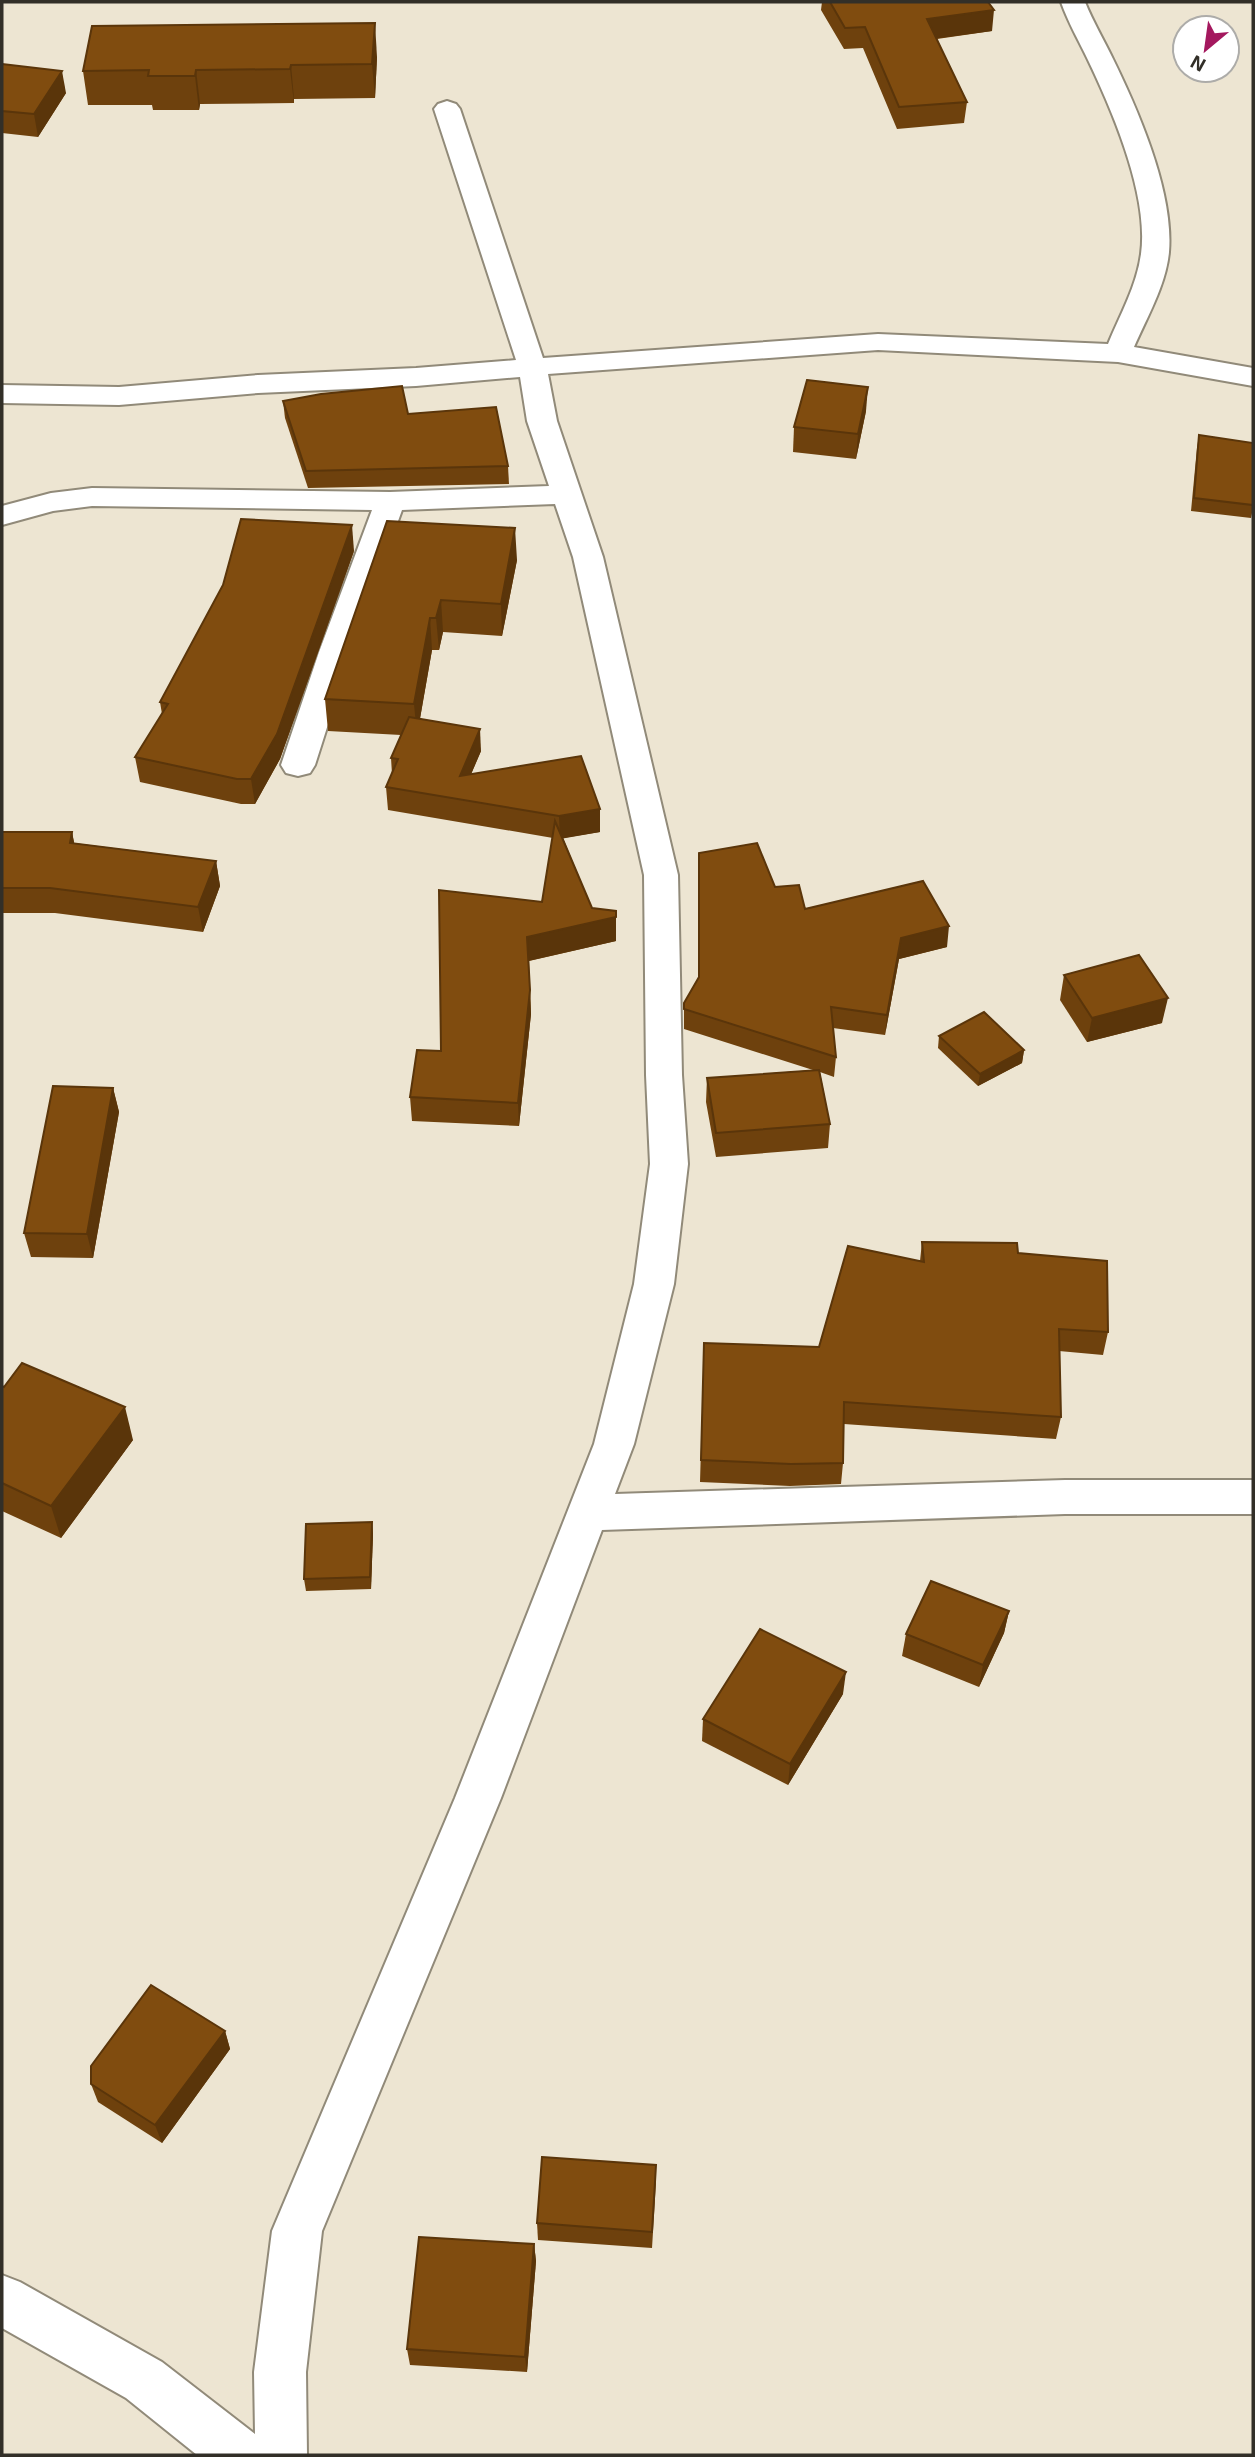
<svg xmlns="http://www.w3.org/2000/svg" width="1255" height="2457" viewBox="0 0 1255 2457" font-family="'Exo 2',sans-serif">
<style>
.lines{fill:none;stroke-linecap:round;stroke-linejoin:round}
.minor-casing{stroke:#918a79;stroke-width:4}
.minor{fill:#fff;fill-rule:evenodd}
.wall{fill:#6e410d}
.shaded-wall{fill:#5a350a}
.building{fill:#804c0f;stroke:#5a350a;stroke-width:2}
</style>
<rect width="100%" height="100%" fill="#ede5d2"/>
<g class="lines">
<defs>
<path id="minor" d="M1061,2h24c8,20 19,38 28,57 26,53 61,134 56,193 -3,33 -22,65 -35,95l119,21v18l-135,-24 -240,-12 -330,24 9,47 46,136 75,318 4,200 6,89 -14,120 -40,160 -19,50 450,-14h188v34h-188l-463,16 -101,268 -179,433 -16,141 1,83h-110l-71,-57 -124,-70v-53l18,7 142,80 93,72 -1,-62 18,-141 183,-433 139,-354 40,-160 16,-120 -4,-89 -2,-200 -71,-318 -18,-53 -153,6 -51,142 -36,113 -5,8 -12,3 -12,-3 -5,-8 38,-113 53,-142 -280,-4 -39,5 -51,14v-19l49,-13 41,-5 298,4 159,-6 -22,-65 -7,-44 -104,9 -158,7 -139,12 -117,-2v-18l117,2 139,-12 158,-7 100,-8 -82,-251 4,-5 9,-3 9,3 4,5 83,249 335,-24 230,10c12,-29 29,-59 33,-90 8,-58 -28,-142 -53,-194 -9,-19 -20,-38 -27,-58z"/>
</defs>
<use href="#minor" class="minor-casing"/>
<use href="#minor" class="minor"/>
</g>
<g class="wall">
<path d="M822,2h166l4,29 -55,8 30,63 -3,21 -67,6 -34,-81 -19,1 -23,-39z"/>
<path d="M377,57l-2,41 -81,1v4l-94,1 -1,6h-46l-1,-5h-64l-5,-34z"/>
<path d="M2,64l64,29 -28,44 -36,-4z"/>
<path d="M283,401l125,13 100,52 1,18 -201,4 -23,-70z"/>
<path d="M866,411l-10,48 -63,-7 1,-25z"/>
<path d="M1199,435l54,8v65l-2,10 -60,-7 6,-63z"/>
<path d="M387,521l130,39 -15,76 -59,-4 -4,18h-7l-12,68 61,33 -10,23 129,58 -37,6 29,70 24,33 -87,20 2,53 -12,112 -107,-5 -2,-24 132,-195 11,-64 -165,-28 -2,-23 6,-13 -1,-16 10,-23 -73,-4 -3,-32z"/>
<path d="M354,551l-74,208 -25,45h-14l-101,-22 -5,-25 27,-43 -2,-12z"/>
<path d="M2,832h70l2,11 142,18 4,25 -17,46 -148,-19h-53z"/>
<path d="M699,853l76,34 30,22 142,38 -48,12 -14,76 -52,-7 3,29 -2,20 -14,-5 10,52 -2,24 -112,9 -10,-55 1,-24 106,-8 -129,-41v-26l14,-25z"/>
<path d="M1064,975l98,48 -75,19 -27,-42z"/>
<path d="M939,1036l85,14 -2,13 -44,23 -40,-38z"/>
<path d="M113,1088l6,24 -26,146 -62,-1 -7,-24z"/>
<path d="M922,1242l96,11 90,79 -5,23 -44,-4 2,66 -5,22 -212,-15 -1,39 -2,21 -51,2 -90,-4 4,-139 115,4 101,-86z"/>
<path d="M2,1386l131,54 -72,98 -59,-27z"/>
<path d="M372,1522l1,12 -2,55 -65,2 -2,-12z"/>
<path d="M1009,1611l-5,22 -25,54 -77,-31 4,-22z"/>
<path d="M843,1694l-55,91 -86,-44 1,-22z"/>
<path d="M225,2031l5,18 -68,94 -64,-41 -7,-18z"/>
<path d="M656,2182l-4,66 -114,-8 -1,-17z"/>
<path d="M534,2244l2,17 -9,111 -117,-7 -3,-16z"/>
</g>
<g class="shaded-wall">
<path d="M994,10l-2,21 -67,9 2,-21z"/>
<path d="M375,23l2,34 -2,41 -3,-34z"/>
<path d="M291,65l3,34v4l-4,-34z"/>
<path d="M196,70l4,34 -1,6 -4,-34z"/>
<path d="M62,71l4,22 -28,44 -4,-23z"/>
<path d="M868,387l-2,24 -10,48 2,-25z"/>
<path d="M352,525l2,26 -74,208 -25,45 -4,-25z"/>
<path d="M515,528l2,32 -15,76 -1,-32z"/>
<path d="M441,600l2,32 -4,18 -3,-32z"/>
<path d="M430,618l2,32 -15,86 -3,-32z"/>
<path d="M480,729l1,22 -20,47 -1,-22z"/>
<path d="M600,809v23l-40,7 -1,-23z"/>
<path d="M72,832l5,25 -7,-14z"/>
<path d="M216,861l4,25 -17,46 -5,-25z"/>
<path d="M616,917v24l-88,20 -1,-24z"/>
<path d="M949,926l-2,21 -48,12 -14,76 2,-20 14,-77z"/>
<path d="M530,990l1,24 -12,112 -1,-23z"/>
<path d="M1168,998l-6,25 -75,19 5,-24z"/>
<path d="M1024,1050l-2,13 -44,23 2,-12z"/>
<path d="M113,1088l6,24 -26,146 -6,-24z"/>
<path d="M125,1407l8,33 -72,98 -10,-32z"/>
<path d="M372,1522l1,12 -2,55 -1,-12z"/>
<path d="M1009,1611l-5,22 -25,54 4,-22z"/>
<path d="M846,1672l-3,22 -55,91 2,-21z"/>
<path d="M225,2031l5,18 -68,94 -7,-18z"/>
<path d="M534,2244l2,17 -9,111 -2,-15z"/>
</g>
<g class="building">
<path d="M830,2h158l6,8 -67,9 40,83 -68,5 -34,-80 -20,1z"/>
<path d="M375,23l-3,41 -81,1 -1,4 -94,1 -1,6h-47l1,-6 -66,1 9,-45z"/>
<path d="M2,64l60,7 -28,43 -32,-3z"/>
<path d="M807,380l61,7 -10,47 -64,-7z"/>
<path d="M402,386l6,28 88,-7 12,59 -202,5 -23,-70 38,-7z"/>
<path d="M1199,435l54,8v62l-59,-7z"/>
<path d="M241,519l111,6 -75,209 -26,45h-14l-102,-22 33,-53 -8,-2 63,-117z"/>
<path d="M387,521l128,7 -14,76 -60,-4 -5,18h-6l-16,86 -89,-5z"/>
<path d="M409,717l71,12 -20,47 121,-20 19,53 -41,7 -173,-29 12,-28 -7,-1z"/>
<path d="M555,821l37,87 24,3v6l-89,20 3,53 -12,113 -108,-6 7,-47 24,1 -2,-161 103,12z"/>
<path d="M2,832h70l-2,11 146,18 -18,46 -148,-19h-48z"/>
<path d="M757,843l18,44 24,-2 6,24 118,-28 26,45 -48,12 -14,77 -56,-8 5,50 -152,-48v-6l15,-26v-124z"/>
<path d="M1139,955l29,43 -76,20 -28,-43z"/>
<path d="M984,1012l40,38 -44,24 -41,-38z"/>
<path d="M819,1070l11,54 -114,9 -9,-55z"/>
<path d="M53,1086l60,2 -26,146 -63,-1z"/>
<path d="M922,1242l95,1 1,10 89,8 1,71 -49,-3 2,88 -217,-15 -1,61 -52,1 -90,-4 3,-117 115,4 29,-101 76,16z"/>
<path d="M22,1363l103,44 -74,99 -49,-23v-97l2,1z"/>
<path d="M372,1522l-2,55 -66,2 2,-55z"/>
<path d="M931,1581l78,30 -26,54 -77,-31z"/>
<path d="M760,1629l86,43 -56,92 -87,-45z"/>
<path d="M151,1985l74,46 -70,94 -64,-41v-18z"/>
<path d="M542,2157l114,8 -4,67 -115,-9z"/>
<path d="M419,2237l115,7 -9,113 -118,-8z"/>
</g>
<rect width="1255" height="2457" fill="none" stroke="#322f28" stroke-width="7"/>
<g transform="translate(1206 49) rotate(209)"><circle r="33" fill="#ffffff" stroke="#adaca9" stroke-width="2"/>
<path d="M0-5L12 26L0 18L-12 26Z" fill="#a4185e"/>
<text y="-10" font-size="19" font-weight="bold" text-anchor="middle" fill="#322f28">N</text>
</g>
</svg>
